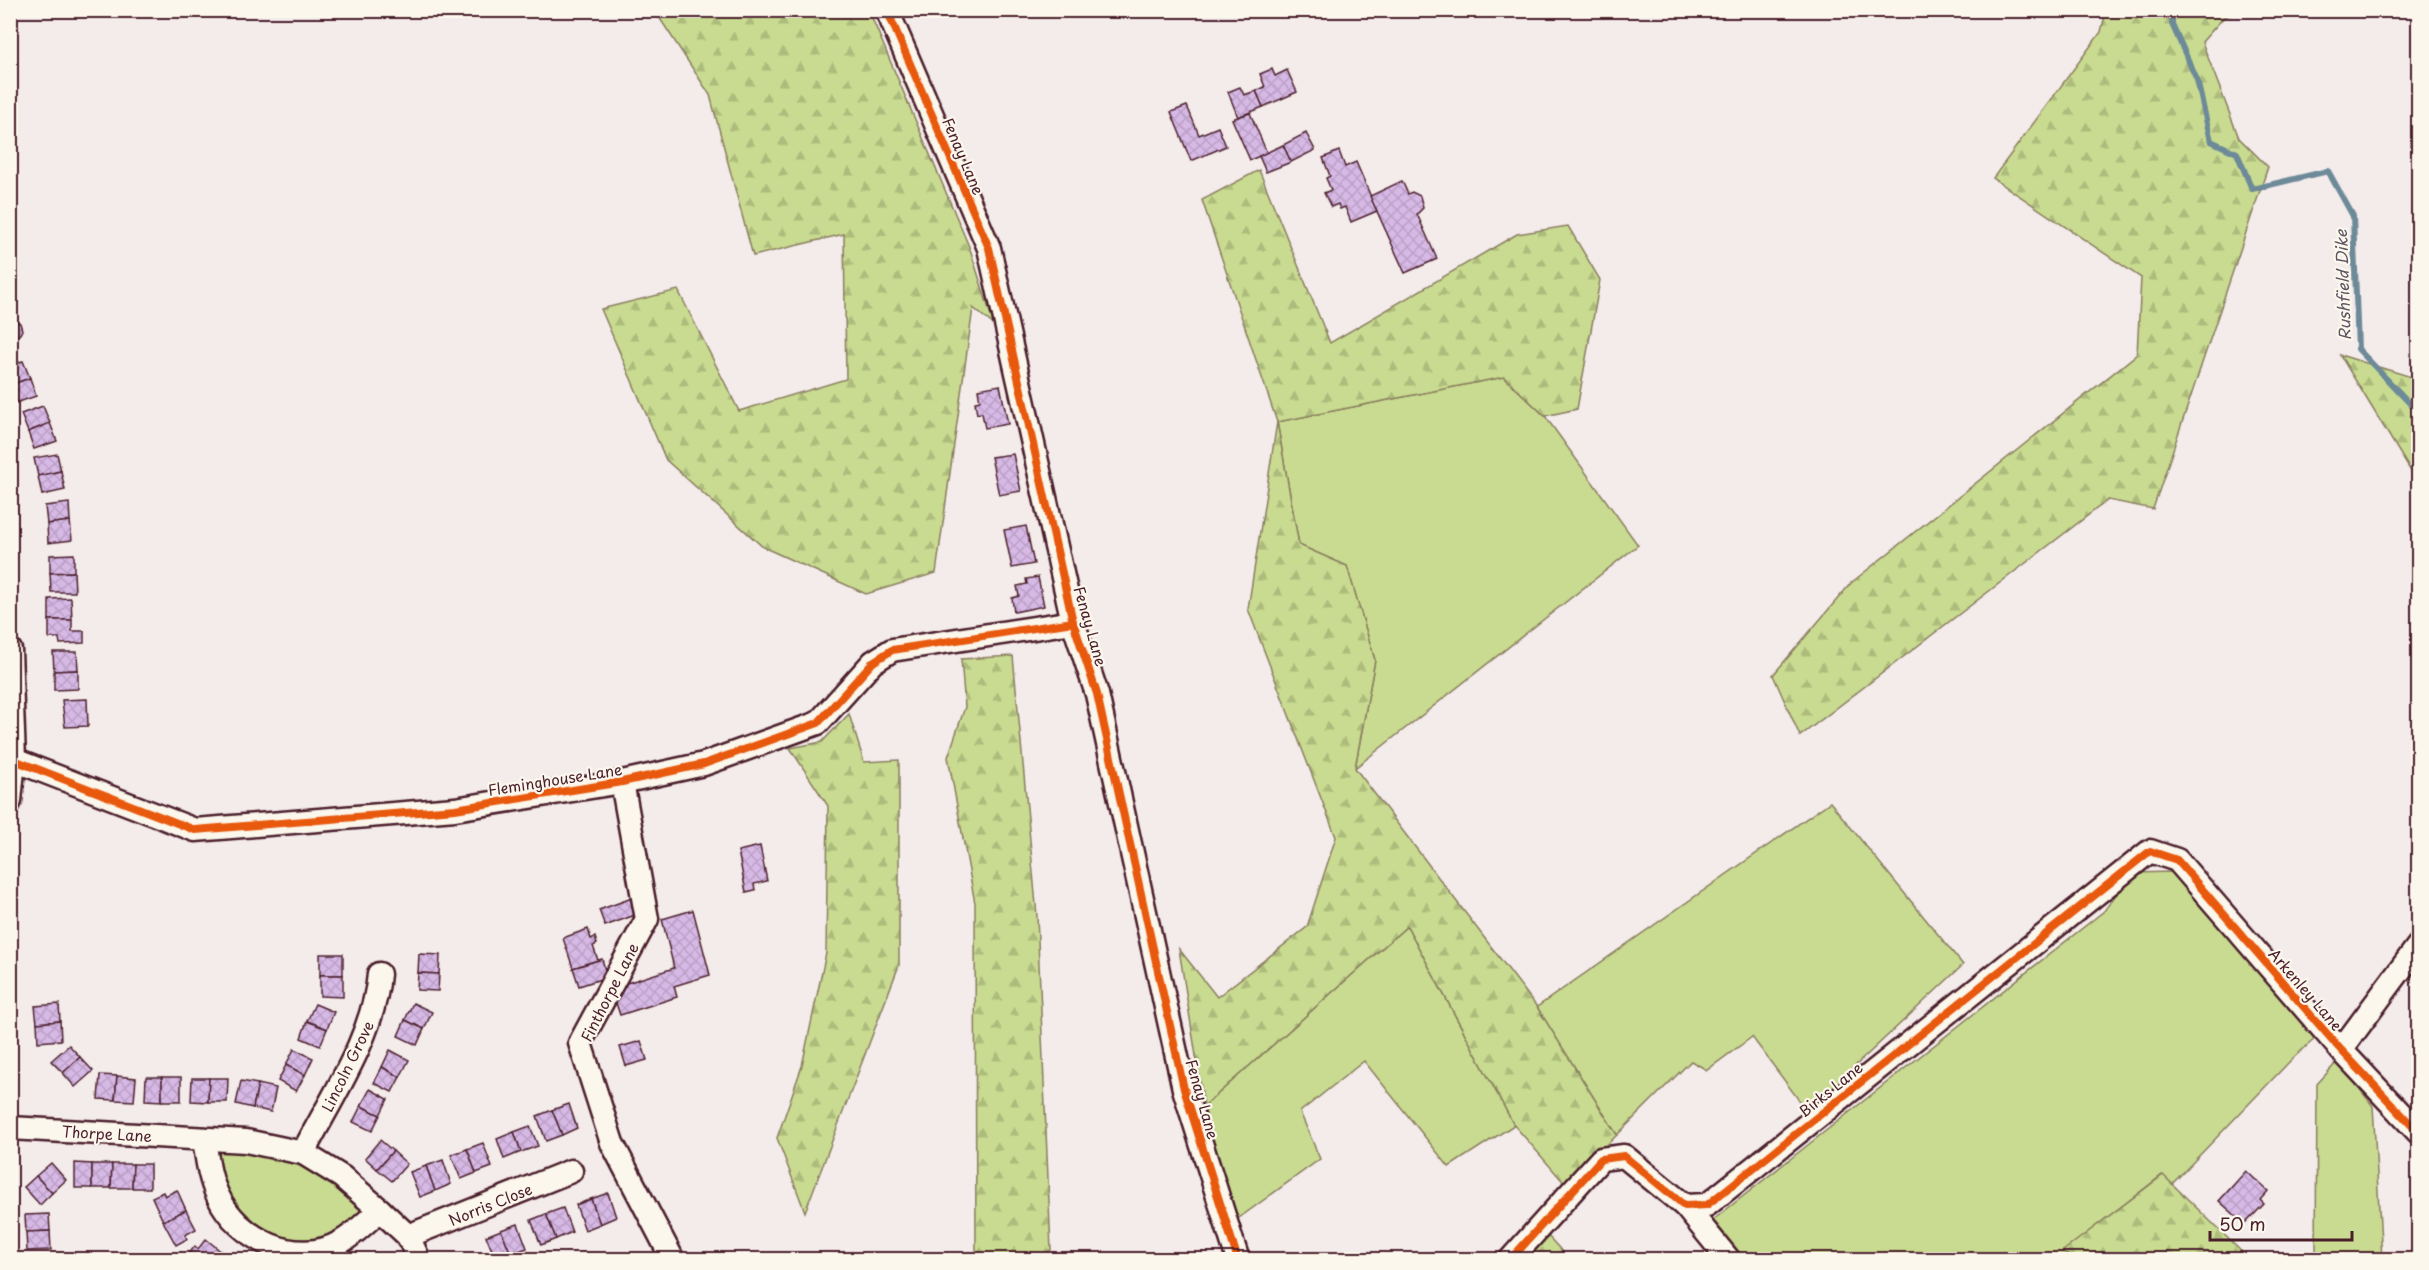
<svg xmlns="http://www.w3.org/2000/svg" width="2429" height="1270" viewBox="0 0 2429 1270" font-family="'Playpen Sans',sans-serif">
<style>
.green{fill:#c8db90;stroke:#897d5e;stroke-width:1.5}
.forest{fill:url(#forest-firs);stroke:#897d5e;stroke-width:1.5}
.lines{fill:none;stroke-linecap:round;stroke-linejoin:round}
.stream{stroke:#6d8a99;stroke-width:6}
.building{fill:url(#building-cross-hatch);stroke:#4a1f2b;stroke-width:1.5}
.minor-casing{stroke:#4a1f2b;stroke-width:27}
.minor{stroke:#fbf7ec;stroke-width:22}
.cycleway-casing{stroke:#fbf7ec;stroke-width:11}
.cycleway{stroke:#e8590c;stroke-width:8}
.labels{text-anchor:middle;dominant-baseline:central;stroke-width:4.5;stroke-linejoin:round;paint-order:stroke}
.street-label{font-size:15px;fill:#4a1f2b;stroke:#fbf7ec}
.water-label{font-size:16px;font-style:italic;fill:#5b5462;stroke:#fbf7ec}
</style>
<defs>
<pattern id="forest-firs" width="22" height="20" patternUnits="userSpaceOnUse" patternTransform="scale(1.5)"><rect width="22" height="20" fill="#c8db90"/><path d="M5 1l3.5 6h-7zM16 11l3.5 6h-7z" fill="#adbc7c"/></pattern>
<pattern id="building-cross-hatch" width="8" height="8" patternUnits="userSpaceOnUse" patternTransform="scale(1.5)"><rect width="8" height="8" fill="#d7b9e6"/><path d="M0 0l8 8M0 8l8-8" fill="none" stroke="#ba9fc5"/></pattern>
</defs>
<rect width="100%" height="100%" fill="#f4ebeb"/>
<filter id="ink" filterUnits="userSpaceOnUse"><feTurbulence type="fractalNoise" baseFrequency=".0167" numOctaves="2"/><feDisplacementMap in="SourceGraphic" scale="12" xChannelSelector="R" yChannelSelector="G"/><feConvolveMatrix kernelMatrix="1 2 1 2 8 2 1 2 1" color-interpolation-filters="sRGB"/></filter>
<g filter="url(#ink)">
<g class="green">
<path d="M1504,377l41,39 93,129 -283,223 20,-108 -28,-94 -48,-21 -22,-123z"/>
<path d="M1830,802l133,163 -156,146 -55,-74 -45,33 -16,-9 -74,74 -80,-128z"/>
<path d="M2172,872l145,165 -25,22 -120,125 -10,-9 -98,76 8,8h-327l-32,-39 391,-309 28,-38z"/>
<path d="M1407,926l107,199 -65,42 -85,-106 -64,51 20,47 -88,64 -28,-117z"/>
<path d="M2338,1061l35,45 9,153 -66,1 1,-176z"/>
<path d="M204,1139l99,14 77,57 -39,32 -47,9 -64,-34z"/>
</g>
<g class="forest">
<path d="M655,11h214l101,238 24,76 -21,-17 -37,265 -70,21 -103,-47 -97,-87 -65,-151 77,-19 61,121 107,-32 -2,-145 -91,22 -43,-161z"/>
<path d="M2106,11h135l-17,6 -22,25 37,96 29,29 -115,342 -45,-9 -308,236 -27,-61 78,-92 286,-229 4,-76 -148,-100 108,-146z"/>
<path d="M1259,170l71,173 187,-109 51,-8 32,54 -23,129 -32,7 -41,-39 -227,45 22,123 48,21 28,94 -20,108 182,239 80,128 -51,50 -52,-60 -107,-199 -203,180 -25,-157 38,48 90,-70 29,-90 -88,-228 29,-187 -75,-222z"/>
<path d="M2340,355l78,24v104z"/>
<path d="M1013,656l24,260 14,334 -16,9h-59l-1,-356 -27,-146 17,-50 -4,-48z"/>
<path d="M849,714l15,48 35,-2v205l-94,247 -28,-74 25,-72 24,-113 2,-147 -38,-58 32,-6z"/>
<path d="M2163,1175l86,84 -177,1 -9,-9z"/>
<path d="M1547,1235l22,24h-43z"/>
</g>
<g class="lines">
<path class="stream" d="M2172,10v14l25,56 14,61 26,12 15,36 76,-18 25,45 5,133 60,63"/>
</g>
<g class="building">
<path d="M1272,69l3,7 12,-6 10,22 -34,15 -7,-16 9,-4 -5,-13z"/>
<path d="M1240,87l4,8 12,-4 7,16 -25,10 -10,-25z"/>
<path d="M1187,106l12,29 19,-8 8,19 -35,15 -20,-49z"/>
<path d="M1250,113l17,40 -17,7 -18,-41z"/>
<path d="M1306,133l9,17 -24,12 -8,-17z"/>
<path d="M1283,145l8,17 -25,10 -7,-16z"/>
<path d="M1339,151l6,16 11,-5 21,49 -26,11 -6,-15 -5,2 -2,-5 -7,3 -7,-14 7,-3 -5,-12 4,-2 -7,-18z"/>
<path d="M1402,181l6,13 4,-2 8,4 3,12 -6,6 20,45 -32,14 -35,-77z"/>
<path d="M15,321l5,2 2,7 -2,4 -6,3 3,8 -7,2v-24z"/>
<path d="M23,361l7,17 -20,7v-20z"/>
<path d="M30,378l6,18 -23,8 -3,-19z"/>
<path d="M1000,385l8,39 -23,4 -3,-15 -5,1 -2,-12 5,-1 -2,-12z"/>
<path d="M43,406l7,17 -22,9 -7,-18z"/>
<path d="M50,423l7,18 -23,8 -6,-17z"/>
<path d="M57,454l4,17 -23,5 -4,-18z"/>
<path d="M1013,454l8,37 -22,4 -8,-38z"/>
<path d="M61,471l4,19 -23,5 -4,-19z"/>
<path d="M69,503l1,18 -23,3 -2,-18z"/>
<path d="M70,521l2,19 -24,3 -1,-19z"/>
<path d="M1026,526l8,38 -22,4 -8,-38z"/>
<path d="M74,554v18l-24,1v-18z"/>
<path d="M74,572l1,20h-24l-1,-19z"/>
<path d="M1038,577l6,29 -30,6 -2,-14 7,-2 -2,-10 10,-2 -1,-5z"/>
<path d="M71,598l1,22h-23v-21z"/>
<path d="M49,620h23v11h12v12l-24,1 -1,-6h-10z"/>
<path d="M53,652h24l1,18 -24,1z"/>
<path d="M78,670v19l-24,1v-19z"/>
<path d="M87,699l1,27 -23,1 -3,-27z"/>
<path d="M760,846l7,35 -13,3 1,6 -9,2 -8,-41z"/>
<path d="M632,898l6,16 -33,12 -6,-16z"/>
<path d="M693,910l17,65 -36,11 3,11 -57,18 -9,-27 63,-20 -12,-49z"/>
<path d="M588,929l3,10 4,-2 2,7 -4,2 5,14 -25,8 -10,-30z"/>
<rect x="320" y="954" width="23" height="21"/>
<path d="M419,954l21,1 -1,19 -21,-1z"/>
<path d="M602,959l5,18 -28,9 -6,-18z"/>
<path d="M418,973l21,1 -1,17 -21,-1z"/>
<path d="M320,975h23v22l-23,-1z"/>
<path d="M413,1003l19,9 -8,17 -19,-9z"/>
<path d="M59,1004l1,17 -23,2 -2,-17z"/>
<path d="M315,1004l19,8 -7,17 -20,-8z"/>
<path d="M405,1020l19,9 -7,16 -19,-9z"/>
<path d="M60,1021l1,19 -23,2 -1,-19z"/>
<path d="M307,1021l20,8 -7,17 -19,-8z"/>
<path d="M641,1041l6,19 -21,6 -6,-19z"/>
<path d="M69,1045l11,12 -17,16 -12,-12z"/>
<path d="M294,1049l19,9 -8,17 -19,-10z"/>
<path d="M390,1050l19,10 -9,17 -18,-10z"/>
<path d="M80,1057l13,14 -18,16 -12,-14z"/>
<path d="M286,1065l19,10 -9,16 -18,-10z"/>
<path d="M382,1067l18,10 -8,15 -18,-9z"/>
<path d="M100,1075l17,1 -2,24 -17,-1z"/>
<path d="M117,1076l19,2 -2,23 -19,-1z"/>
<path d="M146,1077h16v24l-17,-1z"/>
<rect x="162" y="1077" width="19" height="24"/>
<path d="M192,1078h17l-1,24 -17,-1z"/>
<path d="M209,1078h19l-1,24h-19z"/>
<path d="M241,1081l17,3 -5,24 -17,-4z"/>
<path d="M258,1084l18,4 -5,24 -18,-4z"/>
<path d="M370,1089l18,10 -8,16 -19,-9z"/>
<path d="M569,1104l8,24 -15,7 -10,-25z"/>
<path d="M361,1106l19,9 -8,16 -19,-9z"/>
<path d="M552,1110l10,25 -16,6 -9,-25z"/>
<path d="M530,1126l8,20 -17,6 -7,-20z"/>
<path d="M514,1132l7,20 -17,7 -7,-20z"/>
<path d="M380,1140l13,11 -16,18 -12,-11z"/>
<path d="M483,1143l9,24 -16,6 -9,-24z"/>
<path d="M467,1149l9,24 -15,6 -10,-24z"/>
<path d="M393,1151l14,13 -15,17 -15,-12z"/>
<path d="M443,1160l8,24 -16,7 -9,-25z"/>
<path d="M51,1163l15,17 -14,13 -16,-17z"/>
<path d="M75,1163l17,1v24h-17z"/>
<path d="M92,1164h20l-1,24h-19z"/>
<path d="M112,1164h21l-1,24h-21z"/>
<path d="M133,1164h17v24h-18z"/>
<path d="M426,1166l9,25 -15,6 -10,-25z"/>
<path d="M2246,1171l22,20 -8,9 4,4 -19,20 -26,-23z"/>
<path d="M36,1176l16,17 -12,12 -16,-18z"/>
<path d="M177,1190l9,20 -23,11 -11,-24 11,-5 2,4z"/>
<path d="M608,1193l8,24 -16,7 -9,-25z"/>
<path d="M591,1199l9,25 -15,6 -9,-25z"/>
<path d="M563,1208l9,24 -16,7 -10,-25z"/>
<path d="M186,1210l10,19 -11,6 2,4 -11,6 -13,-24z"/>
<path d="M49,1214l1,17 -24,1 -1,-17z"/>
<path d="M546,1214l10,25 -15,6 -10,-25z"/>
<path d="M518,1224l9,24 -16,6 -10,-24z"/>
<path d="M501,1230l10,24 -15,6 -10,-24z"/>
<path d="M50,1231l1,19 -24,1 -1,-19z"/>
<path d="M206,1239l17,14 -6,7h-26l-4,-4 8,-10 3,3z"/>
</g>
<g class="lines">
<defs>
<g id="minor">
<path d="M887,10l102,238 84,374 24,72 87,395 54,171"/>
<path d="M10,650l4,110 -4,41"/>
<path d="M14,760l181,70 260,-21 167,-27 82,-18 114,-41 55,-61 19,-12 181,-28"/>
<path d="M622,782l25,137 -67,124 32,100 61,117"/>
<path d="M2341,1050l77,-104"/>
<path d="M10,1128l236,13 57,12 39,24 38,33 28,26 11,24"/>
<path d="M204,1139c3,19 5,39 14,57 20,43 78,72 123,46 14,-8 27,-22 39,-32"/>
<path d="M303,1153c28,-55 71,-117 76,-179"/>
<path d="M1685,1206l44,54"/>
<path d="M408,1236l163,-65"/>
<path d="M1510,1260l91,-101 23,-3 61,50 22,-1 443,-354 27,9 164,190 77,82"/>
</g>
</defs>
<use href="#minor" class="minor-casing"/>
<use href="#minor" class="minor"/>
<defs>
<g id="cycleway">
<path d="M887,10l102,238 84,374 24,72 87,395 54,171"/>
<path d="M14,760l181,70 260,-21 167,-27 82,-18 114,-41 55,-61 19,-12 181,-28"/>
<path d="M1510,1260l91,-101 23,-3 61,50 22,-1 443,-354 27,9 164,190 77,82"/>
</g>
</defs>
<use href="#cycleway" class="cycleway-casing"/>
<use href="#cycleway" class="cycleway"/>
</g>
</g>
<g class="labels">
<g class="street-label">
<text transform="translate(964 156) rotate(67)">Fenay Lane</text>
<text transform="translate(1091 626) rotate(74)">Fenay Lane</text>
<text transform="translate(555 779) rotate(-9)">Fleminghouse Lane</text>
<text transform="translate(2306 989) rotate(49)">Arkenley Lane</text>
<text transform="translate(609 992) rotate(-63)">Finthorpe Lane</text>
<text transform="translate(347 1066) rotate(-64)">Lincoln Grove</text>
<text transform="translate(1830 1089) rotate(-39)">Birks Lane</text>
<text transform="translate(1203 1099) rotate(74)">Fenay Lane</text>
<text transform="translate(107 1133) rotate(3)">Thorpe Lane</text>
<text transform="translate(490 1204) rotate(-22)">Norris Close</text>
</g>
<g class="water-label">
<text transform="translate(2342 285) rotate(-92)">Rushfield Dike</text>
</g>
</g>
<rect width="2429" height="1270" fill="none" stroke="#fbf7ec" stroke-width="36"/>
<rect x="18" y="18" width="2393" height="1234" fill="none" stroke="#4a1f2b" stroke-width="2" filter="url(#ink)"/>
<path d="M2210 1231v9h142v-9" fill="none" stroke="#4a1f2b" stroke-width="3"/>
<text x="2219" y="1231" font-size="18" fill="#4a1f2b" stroke="#fbf7ec" stroke-width="4.5" paint-order="stroke">50 m</text>
</svg>
